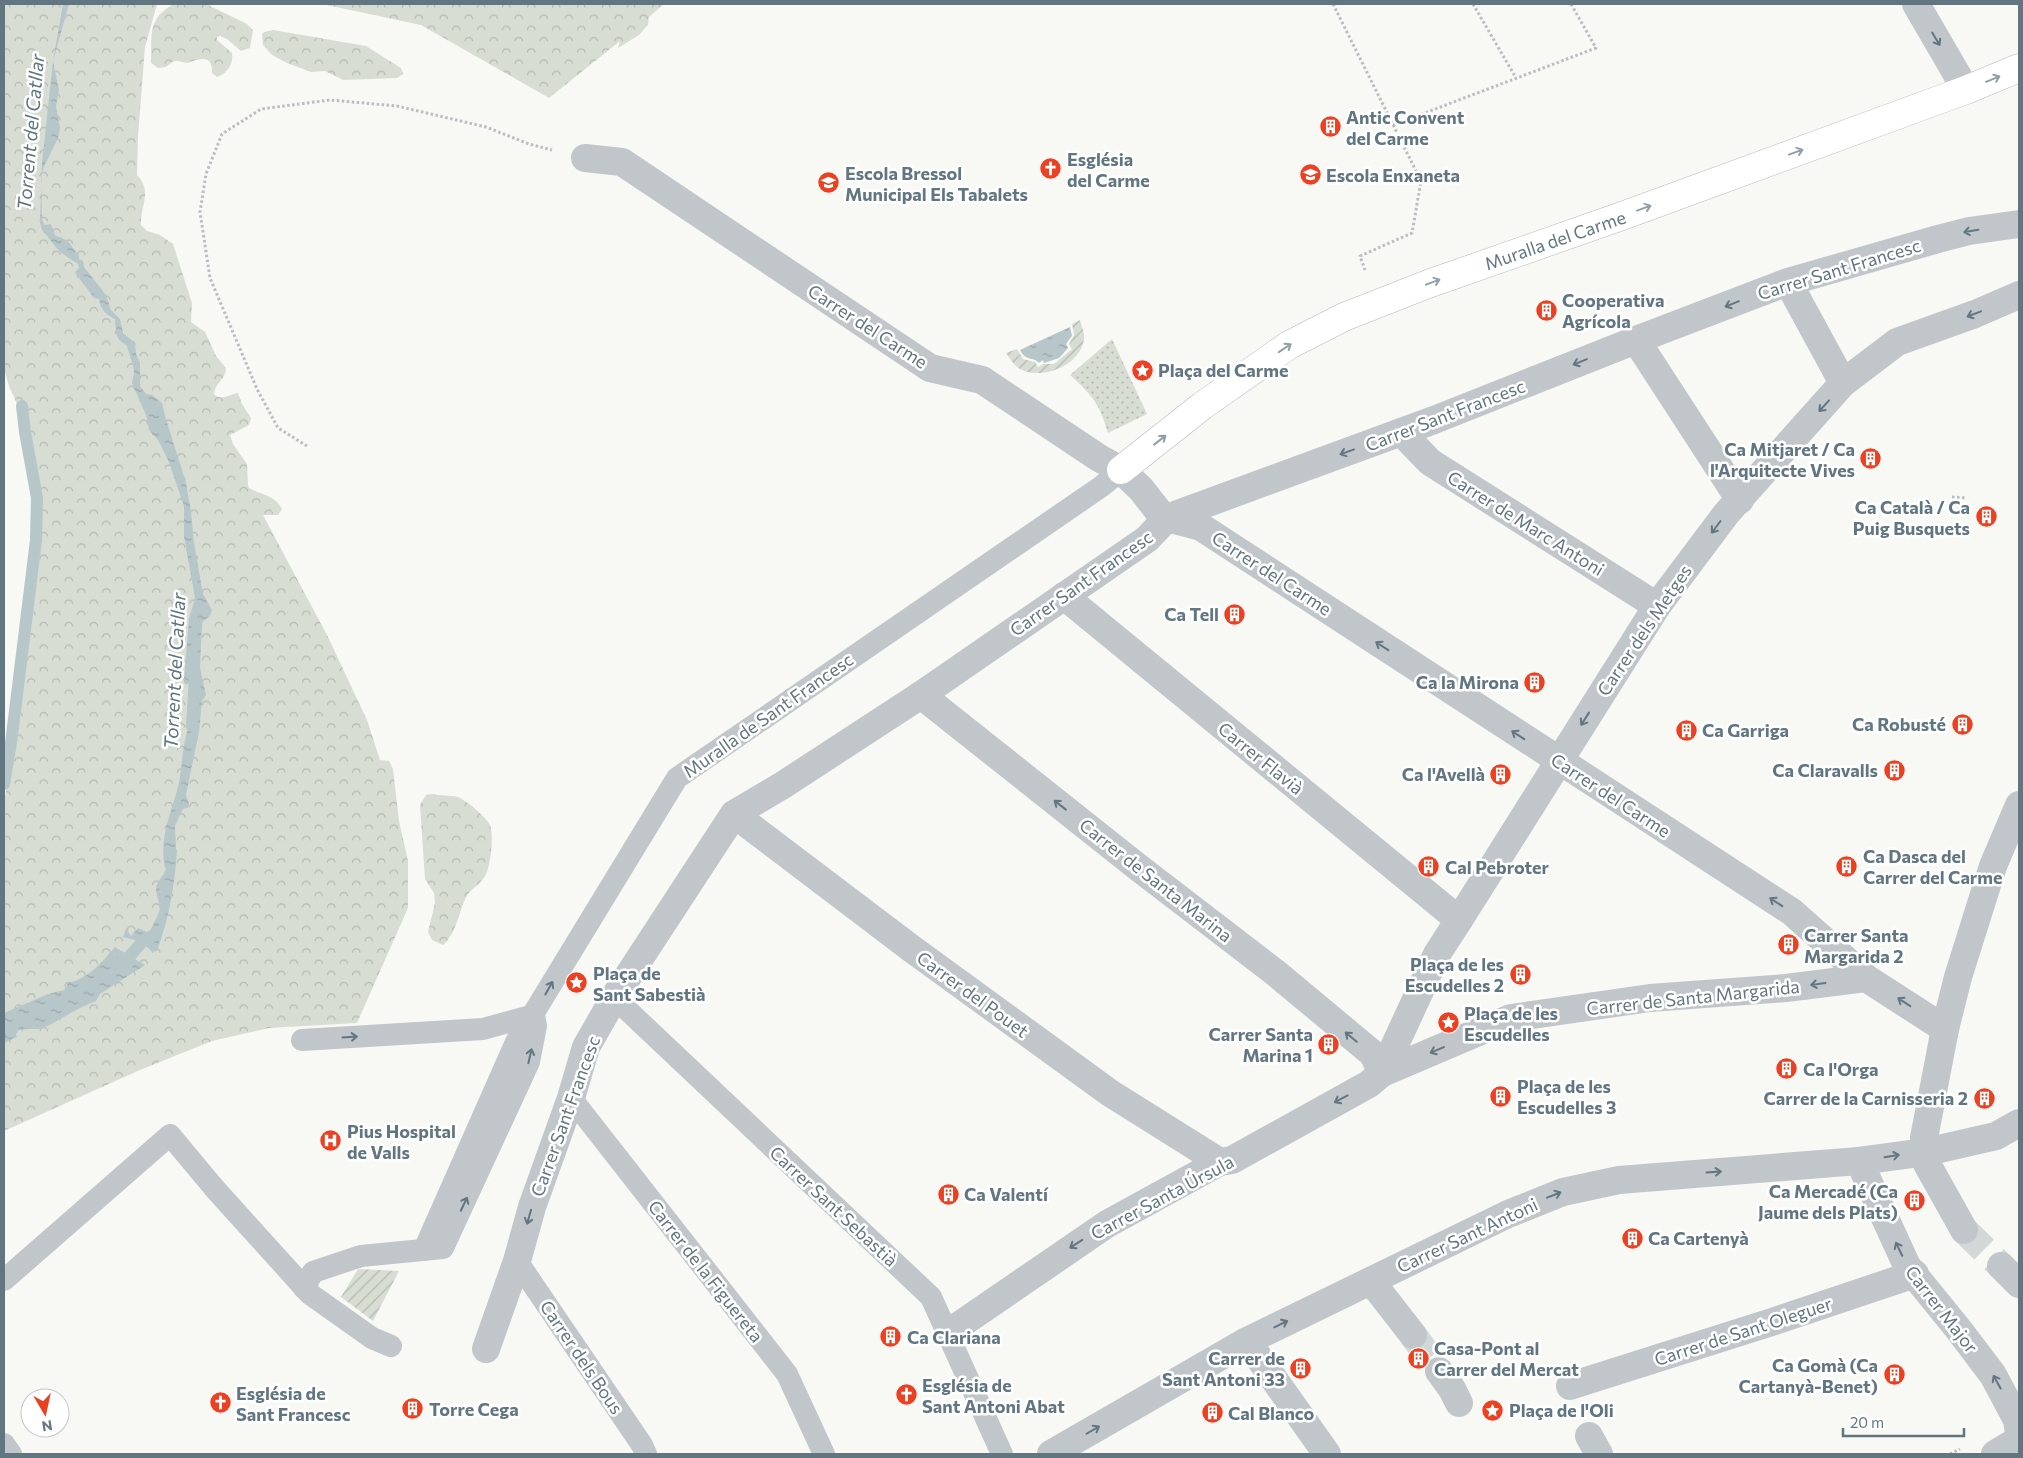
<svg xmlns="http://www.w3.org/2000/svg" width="2023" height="1458" viewBox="0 0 2023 1458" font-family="Commissioner,sans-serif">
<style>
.grass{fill:url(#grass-dots)}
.forest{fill:url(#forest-crowns)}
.garden{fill:url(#garden-furrows)}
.water{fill:url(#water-ripples)}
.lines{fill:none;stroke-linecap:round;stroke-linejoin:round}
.stream{stroke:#b7c6c9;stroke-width:12}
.street-tunnel{stroke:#d2d8d8;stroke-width:28;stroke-dasharray:28 14;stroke-linecap:butt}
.secondary-casing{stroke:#b3babe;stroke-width:29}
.path{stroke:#babec0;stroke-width:3;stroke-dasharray:2.5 2.5;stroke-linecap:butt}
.lane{stroke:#c0c6c9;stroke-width:22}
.street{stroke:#c0c6c9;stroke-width:28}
.secondary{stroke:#fff;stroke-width:28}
.oneway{stroke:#627681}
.oneway2{stroke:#919fa7}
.labels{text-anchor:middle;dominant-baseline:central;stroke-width:5;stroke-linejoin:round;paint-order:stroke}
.poi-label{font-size:18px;font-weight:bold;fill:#627681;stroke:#fff;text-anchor:start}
.street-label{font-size:18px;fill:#627681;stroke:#fff}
.water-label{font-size:19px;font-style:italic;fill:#5c767c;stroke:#fff}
</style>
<defs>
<pattern id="grass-dots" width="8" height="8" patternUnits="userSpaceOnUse" patternTransform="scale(1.25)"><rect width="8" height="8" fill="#d8ddd4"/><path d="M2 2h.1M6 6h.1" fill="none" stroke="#b3b8b1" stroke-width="1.8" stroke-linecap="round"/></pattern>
<pattern id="forest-crowns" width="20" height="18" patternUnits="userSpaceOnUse" patternTransform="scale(1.25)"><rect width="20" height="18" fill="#d8ddd4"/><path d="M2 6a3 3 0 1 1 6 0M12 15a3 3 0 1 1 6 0" fill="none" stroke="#b3b8b1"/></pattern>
<pattern id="garden-furrows" width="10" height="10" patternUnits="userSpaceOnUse" patternTransform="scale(1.25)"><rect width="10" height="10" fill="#d8ddd4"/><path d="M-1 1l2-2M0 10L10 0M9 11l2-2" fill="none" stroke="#b3b8b1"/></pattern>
<pattern id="water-ripples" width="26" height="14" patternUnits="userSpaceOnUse" patternTransform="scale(1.25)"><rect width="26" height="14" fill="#b7c6c9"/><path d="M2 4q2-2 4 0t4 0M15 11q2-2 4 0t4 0" fill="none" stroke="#98a5a9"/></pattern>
</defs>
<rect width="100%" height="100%" fill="#f8f8f5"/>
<path class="grass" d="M1112,339l35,75 -39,19c-9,-30 -15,-37 -38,-58z"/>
<g class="forest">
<path d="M4,4h153l-12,43 -7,89 -1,39c16,17 3,30 4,50l6,6 13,4 13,9 19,59 -1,19 14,10 11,24 10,12c0,11 -11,15 -12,26 8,8 15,0 24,-1l4,11 9,14 -2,7 -19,10 3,9 14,20 1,21 1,3c13,7 26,7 33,21l-4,6h-15l65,122 39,83 13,40 9,1 4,8 6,52 9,40v47l-51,115 -88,5 -57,13 -72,29 -136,61v-329l11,-60 23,-185 5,-57 -15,-72 -19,-42 -5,-17z"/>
<path d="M174,4l34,1 39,19 6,6 -3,18 -9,3 -14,-12 -7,-3 -3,1v3l15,13c2,10 -5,21 -15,24l-5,-4c1,-20 -14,-14 -25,-10 -12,-2 -10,-5 -21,4l-8,1 -7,-5c1,-27 -4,-45 23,-59z"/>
<path d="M322,4h342l-15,13 -1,8 -9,10 -21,13 2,-7 -71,57 -128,-73z"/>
<path d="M273,30l93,16 35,22 2,6 -6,4 -54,2 -18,-9 -14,1 -24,-9 -15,-8 -9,-10 -1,-11 2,-2z"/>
<path d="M432,794c8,2 19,1 26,3 8,3 28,20 32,28 4,10 1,39 -4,49 -4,10 -15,14 -20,23 -7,15 -10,37 -23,48l-11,-5 -4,-8 7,-29 -1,-10 -9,-14 -5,-74 6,-10z"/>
</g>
<g class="garden">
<path d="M1080,320c1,5 5,13 4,19 -3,26 -41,41 -62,31 -7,-3 -12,-11 -16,-17l11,-4 6,10 12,3 3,5 5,-3h11l18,-15 -3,-5 5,-9 -2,-11z"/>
<path d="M358,1269l41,2 -26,50 -32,-24z"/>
</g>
<g class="water">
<path d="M63,4h6l-16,57 6,29 -3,16 4,22 -2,10 -14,29 -3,9 1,44 3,5 6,-1 4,11 13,6 11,15v3l4,2 1,6 22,28 5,15 9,9 3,14 12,10 1,11 4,9v23l6,8 6,1 10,8 3,13 21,67 5,28 3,32 9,51 9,16 -3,7 -6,4 -1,4 -2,43 6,27 -4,6 -3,31 -13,63 4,12 -7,2 -8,17 1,23 1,1c-2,34 -8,69 -20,101l-5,1 -10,-10 -19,-5 3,-9 5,8 7,-8 11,5c2,-4 12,-23 11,-26 -5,-21 -7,-19 6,-36 -9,-31 6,-59 13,-88 4,-21 3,-44 13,-64l-2,-7 9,-8 -3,-8 3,-3c1,-7 0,-14 -5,-18l-6,9h-3l-1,-4 5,-61 6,-21 -11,-61v-31l-16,-46 -10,-20 -9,-10 -3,-15 -14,-32 2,-11 -1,-6 -6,-20 -8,-6 -3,-7 -1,-14c-8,-4 -15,-9 -16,-20l-5,-1 -18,-24 -1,-2 4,-4 -1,-4 -18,-12 -18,-22 -2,-8 2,-59 11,-102z"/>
<path d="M1070,327l2,9 -6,8 2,4 -9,10 -15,5 -1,-3 -4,3c-6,-7 -13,-1 -19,-13z"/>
<path d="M115,947l30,18 -45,29 -4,7c-19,7 -35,19 -53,27 -7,2 -17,0 -24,2l-3,4 1,3 -13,6v-30l44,-19 16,-4 4,-7c21,-5 33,-20 47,-36z"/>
</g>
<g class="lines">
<g class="stream">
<path d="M192,726l3,-50 -3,-17"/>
<path d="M4,784l7,-41 25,-203 1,-42 -12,-66 -3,-26"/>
<path d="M117,965l13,-9 12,-14 13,-8"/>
</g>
<g class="street-tunnel">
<path d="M1964,1230l37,36"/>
<path d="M1413,1335l26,36"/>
</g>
<defs>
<path id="secondary" d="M1121,470l81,-64 87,-61 55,-28 84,-33 194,-68 344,-126 53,-22"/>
</defs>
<use href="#secondary" class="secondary-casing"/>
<g class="path">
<path d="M1333,4l88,177 -9,52 -52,23 5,14"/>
<path d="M1473,4l43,74"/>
<path d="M1393,125l203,-77 -25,-44"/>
<path d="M307,446l-29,-18 -21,-39 -47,-111 -10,-66 6,-38 16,-40 39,-25 69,-9 67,6 89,21 43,17 23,6"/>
<path d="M1952,497l15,1"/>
<path d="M1950,1454l10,-5"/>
</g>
<g class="lane">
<path d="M617,993l5,12 309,292 71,157"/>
<path d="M302,1040l181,-11 51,-14"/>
<path d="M571,1098l216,276 37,80"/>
<path d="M424,1250l92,-208 161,-264 425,-292 19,-16"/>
<path d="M517,1261l125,184 4,9"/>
<path d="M4,1280l166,-145 45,54 95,105 62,44 19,8"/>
<path d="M304,1288l9,-16 48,-16 82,-8 86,-186 7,-36 -2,-11"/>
<path d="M4,1444l7,10"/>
</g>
<g class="street">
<path d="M1916,4l50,86"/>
<path d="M585,158l37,4 308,206 52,12 117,78 22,12 20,19 18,23 8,6 34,9 591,385 74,66 79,51"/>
<path d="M1788,282l55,101"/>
<path d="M1636,340l104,160"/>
<path d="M1401,432l29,30 227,144"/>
<path d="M1064,596l395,324"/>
<path d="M921,695l218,173 138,106 96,80 9,19"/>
<path d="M734,814l178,135 198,144 110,69"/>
<path d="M1382,1073l55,-119 22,-34 198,-314 69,-92 117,-131 54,-41 78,-28 44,-19"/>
<path d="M1859,1161l48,105 52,64 34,45 24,45 2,14 -4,8 -20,12"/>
<path d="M1964,1230l-37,-66 -3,-26 21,-109 13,-52 35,-111 26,-61"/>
<path d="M2001,1266l18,18"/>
<path d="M1371,1281l42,54"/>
<path d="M948,1333l159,-109 113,-62 12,-2 137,-76 13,-11 129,-55 139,-20 136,-10 80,-10"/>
<path d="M1247,1341l80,113"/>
<path d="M486,1349l31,-88 15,-54 39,-109 15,-51 31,-54 117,-179 49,-29 138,-90 226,-156 20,-21 267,-98 202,-80 152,-58 150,-43 31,-8 50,-7"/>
<path d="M1439,1371l13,18 7,14"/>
<path d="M1570,1386l205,-65 140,-47"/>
<path d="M1589,1436l10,18"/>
<path d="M1051,1454l196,-113 261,-127 55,-22 56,-12 240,-19 67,-9 70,-16 23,-13"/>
</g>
<use href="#secondary" class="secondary"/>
</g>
<defs><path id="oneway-shaft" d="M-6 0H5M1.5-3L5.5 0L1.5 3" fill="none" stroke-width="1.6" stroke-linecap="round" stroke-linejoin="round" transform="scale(1.25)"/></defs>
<g class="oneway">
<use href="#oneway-shaft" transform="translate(1936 39) rotate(59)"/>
<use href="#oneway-shaft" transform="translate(1971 231) rotate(170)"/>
<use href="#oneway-shaft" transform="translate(1732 304) rotate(158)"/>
<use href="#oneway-shaft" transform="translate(1974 314) rotate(159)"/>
<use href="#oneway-shaft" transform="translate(1580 362) rotate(158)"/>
<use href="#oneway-shaft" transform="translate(1824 406) rotate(132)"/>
<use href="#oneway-shaft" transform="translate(1347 452) rotate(160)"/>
<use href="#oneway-shaft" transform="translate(1716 527) rotate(127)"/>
<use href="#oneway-shaft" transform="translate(1382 646) rotate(-147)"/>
<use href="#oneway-shaft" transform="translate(1585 719) rotate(122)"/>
<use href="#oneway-shaft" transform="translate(1518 735) rotate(-147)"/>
<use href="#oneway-shaft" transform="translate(1060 805) rotate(-142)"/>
<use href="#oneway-shaft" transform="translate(1776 902) rotate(-147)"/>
<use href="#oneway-shaft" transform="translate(1818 984) rotate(172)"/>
<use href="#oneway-shaft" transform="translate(549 988) rotate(-61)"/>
<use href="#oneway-shaft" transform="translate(1904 1002) rotate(-147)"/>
<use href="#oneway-shaft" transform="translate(350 1037) rotate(-4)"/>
<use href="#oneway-shaft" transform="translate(1351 1037) rotate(-140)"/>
<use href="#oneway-shaft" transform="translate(1437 1050) rotate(157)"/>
<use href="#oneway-shaft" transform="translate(530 1056) rotate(-77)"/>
<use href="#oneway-shaft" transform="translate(1341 1099) rotate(152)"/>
<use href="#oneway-shaft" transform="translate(1892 1156) rotate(-9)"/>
<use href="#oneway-shaft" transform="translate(1714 1172) rotate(-4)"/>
<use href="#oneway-shaft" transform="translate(1554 1195) rotate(-21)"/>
<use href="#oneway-shaft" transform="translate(464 1204) rotate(-65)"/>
<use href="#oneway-shaft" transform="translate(529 1217) rotate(106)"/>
<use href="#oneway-shaft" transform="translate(1076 1244) rotate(147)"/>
<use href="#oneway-shaft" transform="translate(1899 1249) rotate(-116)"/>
<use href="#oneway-shaft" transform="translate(1281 1324) rotate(-26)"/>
<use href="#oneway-shaft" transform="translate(1997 1382) rotate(-119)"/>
<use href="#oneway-shaft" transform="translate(1093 1430) rotate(-30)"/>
</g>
<g class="oneway2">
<use href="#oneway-shaft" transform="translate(1993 79) rotate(-22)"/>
<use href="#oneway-shaft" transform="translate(1796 152) rotate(-20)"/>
<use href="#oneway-shaft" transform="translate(1644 208) rotate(-20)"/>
<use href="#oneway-shaft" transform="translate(1433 282) rotate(-20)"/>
<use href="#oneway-shaft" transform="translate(1285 348) rotate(-34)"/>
<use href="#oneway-shaft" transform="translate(1160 440) rotate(-38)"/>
</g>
<defs>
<symbol id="building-disc" viewBox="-11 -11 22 22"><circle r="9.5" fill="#eb4122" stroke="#fff"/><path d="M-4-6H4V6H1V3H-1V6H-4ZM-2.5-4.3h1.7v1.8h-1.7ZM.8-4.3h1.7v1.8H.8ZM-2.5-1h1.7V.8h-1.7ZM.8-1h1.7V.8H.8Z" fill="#fff"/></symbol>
<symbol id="church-disc" viewBox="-11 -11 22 22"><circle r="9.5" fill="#eb4122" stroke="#fff"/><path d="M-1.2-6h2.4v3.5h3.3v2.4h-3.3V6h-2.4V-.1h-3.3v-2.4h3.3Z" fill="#fff"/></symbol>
<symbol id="school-disc" viewBox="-11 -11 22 22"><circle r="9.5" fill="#eb4122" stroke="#fff"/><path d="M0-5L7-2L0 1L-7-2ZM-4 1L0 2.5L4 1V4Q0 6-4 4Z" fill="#fff"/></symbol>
<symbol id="sight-disc" viewBox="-11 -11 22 22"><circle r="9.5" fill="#eb4122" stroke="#fff"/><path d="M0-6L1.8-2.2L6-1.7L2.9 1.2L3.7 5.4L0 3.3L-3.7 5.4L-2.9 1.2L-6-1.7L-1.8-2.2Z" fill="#fff"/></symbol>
<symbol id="hospital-disc" viewBox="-11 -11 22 22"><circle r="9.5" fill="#eb4122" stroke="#fff"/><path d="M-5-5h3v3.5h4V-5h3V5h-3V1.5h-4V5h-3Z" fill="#fff"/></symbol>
</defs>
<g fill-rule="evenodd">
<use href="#building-disc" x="1318" y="114" width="25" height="25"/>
<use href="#church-disc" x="1038" y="156" width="25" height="25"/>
<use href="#school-disc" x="1298" y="162" width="25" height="25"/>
<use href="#school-disc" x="816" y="170" width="25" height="25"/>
<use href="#building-disc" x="1534" y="298" width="25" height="25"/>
<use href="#sight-disc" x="1130" y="358" width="25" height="25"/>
<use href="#building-disc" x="1858" y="446" width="25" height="25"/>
<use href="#building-disc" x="1974" y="504" width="25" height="25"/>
<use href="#building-disc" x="1222" y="602" width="25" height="25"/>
<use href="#building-disc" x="1522" y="670" width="25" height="25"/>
<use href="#building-disc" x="1950" y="712" width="25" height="25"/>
<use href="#building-disc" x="1674" y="718" width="25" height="25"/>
<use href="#building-disc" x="1882" y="758" width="25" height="25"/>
<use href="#building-disc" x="1488" y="762" width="25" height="25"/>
<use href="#building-disc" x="1834" y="854" width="25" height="25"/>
<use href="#building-disc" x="1416" y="854" width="25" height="25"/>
<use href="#building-disc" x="1776" y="932" width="25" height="25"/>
<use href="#building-disc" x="1508" y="962" width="25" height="25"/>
<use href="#sight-disc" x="564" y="970" width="25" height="25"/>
<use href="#sight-disc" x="1436" y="1010" width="25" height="25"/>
<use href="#building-disc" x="1316" y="1032" width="25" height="25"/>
<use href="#building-disc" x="1774" y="1056" width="25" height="25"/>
<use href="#building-disc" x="1488" y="1084" width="25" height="25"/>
<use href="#building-disc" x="1972" y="1086" width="25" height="25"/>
<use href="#hospital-disc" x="318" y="1128" width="25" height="25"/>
<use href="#building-disc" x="936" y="1182" width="25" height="25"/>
<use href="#building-disc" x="1902" y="1188" width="25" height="25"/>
<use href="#building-disc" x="1620" y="1226" width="25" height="25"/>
<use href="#building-disc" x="878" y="1324" width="25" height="25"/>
<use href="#building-disc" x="1406" y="1346" width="25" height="25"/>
<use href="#building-disc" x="1288" y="1356" width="25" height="25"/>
<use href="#building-disc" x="1882" y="1362" width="25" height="25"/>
<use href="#church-disc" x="894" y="1382" width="25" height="25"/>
<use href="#church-disc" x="208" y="1390" width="25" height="25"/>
<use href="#building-disc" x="400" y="1396" width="25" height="25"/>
<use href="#sight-disc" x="1480" y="1398" width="25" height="25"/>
<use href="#building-disc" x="1200" y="1400" width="25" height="25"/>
</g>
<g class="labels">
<g class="poi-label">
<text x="1346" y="117">Antic Convent<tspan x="1346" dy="21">del Carme</tspan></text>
<text x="1067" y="159">Església<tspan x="1067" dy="21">del Carme</tspan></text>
<text x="845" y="173">Escola Bressol<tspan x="845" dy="21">Municipal Els Tabalets</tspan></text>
<text x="1326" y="175">Escola Enxaneta</text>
<text x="1562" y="300">Cooperativa<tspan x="1562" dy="21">Agrícola</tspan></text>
<text x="1158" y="370">Plaça del Carme</text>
<text x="1855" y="449" text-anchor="end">Ca Mitjaret / Ca<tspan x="1855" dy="21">l'Arquitecte Vives</tspan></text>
<text x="1970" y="507" text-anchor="end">Ca Català / Ca<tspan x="1970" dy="21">Puig Busquets</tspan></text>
<text x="1219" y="614" text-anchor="end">Ca Tell</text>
<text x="1519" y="682" text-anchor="end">Ca la Mirona</text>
<text x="1946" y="724" text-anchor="end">Ca Robusté</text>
<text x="1702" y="730">Ca Garriga</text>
<text x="1878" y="770" text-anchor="end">Ca Claravalls</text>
<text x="1485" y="774" text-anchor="end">Ca l'Avellà</text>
<text x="1863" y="856">Ca Dasca del<tspan x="1863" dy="21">Carrer del Carme</tspan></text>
<text x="1445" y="867">Cal Pebroter</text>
<text x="1804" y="935">Carrer Santa<tspan x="1804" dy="21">Margarida 2</tspan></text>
<text x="1504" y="964" text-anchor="end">Plaça de les<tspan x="1504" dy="21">Escudelles 2</tspan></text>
<text x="593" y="973">Plaça de<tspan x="593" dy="21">Sant Sabestià</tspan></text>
<text x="1464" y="1013">Plaça de les<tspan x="1464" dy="21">Escudelles</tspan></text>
<text x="1313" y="1034" text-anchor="end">Carrer Santa<tspan x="1313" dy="21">Marina 1</tspan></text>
<text x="1803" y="1069">Ca l'Orga</text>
<text x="1517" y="1086">Plaça de les<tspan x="1517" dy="21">Escudelles 3</tspan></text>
<text x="1968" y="1098" text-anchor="end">Carrer de la Carnisseria 2</text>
<text x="347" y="1131">Pius Hospital<tspan x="347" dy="21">de Valls</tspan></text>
<text x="1898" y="1191" text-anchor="end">Ca Mercadé (Ca<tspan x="1898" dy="21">Jaume dels Plats)</tspan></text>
<text x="964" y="1194">Ca Valentí</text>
<text x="1648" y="1238">Ca Cartenyà</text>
<text x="907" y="1337">Ca Clariana</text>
<text x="1434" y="1348">Casa-Pont al<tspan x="1434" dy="21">Carrer del Mercat</tspan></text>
<text x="1285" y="1358" text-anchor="end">Carrer de<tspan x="1285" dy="21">Sant Antoni 33</tspan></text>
<text x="1878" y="1365" text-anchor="end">Ca Gomà (Ca<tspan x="1878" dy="21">Cartanyà-Benet)</tspan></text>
<text x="922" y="1385">Església de<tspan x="922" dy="21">Sant Antoni Abat</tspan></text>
<text x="236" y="1393">Església de<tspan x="236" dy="21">Sant Francesc</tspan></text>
<text x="429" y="1409">Torre Cega</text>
<text x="1509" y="1410">Plaça de l'Oli</text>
<text x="1228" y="1413">Cal Blanco</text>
</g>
<g class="street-label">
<text transform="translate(1555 240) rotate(-19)">Muralla del Carme</text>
<text transform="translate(1839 269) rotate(-17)">Carrer Sant Francesc</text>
<text transform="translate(868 326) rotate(33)">Carrer del Carme</text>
<text transform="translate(1445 415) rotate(-21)">Carrer Sant Francesc</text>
<text transform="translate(1526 523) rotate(32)">Carrer de Marc Antoni</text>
<text transform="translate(1272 573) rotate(33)">Carrer del Carme</text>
<text transform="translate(1081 583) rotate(-35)">Carrer Sant Francesc</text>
<text transform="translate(1644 630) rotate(-56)">Carrer dels Metges</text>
<text transform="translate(768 715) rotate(-35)">Muralla de Sant Francesc</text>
<text transform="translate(1261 758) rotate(39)">Carrer Flavià</text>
<text transform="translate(1611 795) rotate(33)">Carrer del Carme</text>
<text transform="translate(1156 880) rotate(38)">Carrer de Santa Marina</text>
<text transform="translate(973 994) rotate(36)">Carrer del Pouet</text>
<text transform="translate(1693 997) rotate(-6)">Carrer de Santa Margarida</text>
<text transform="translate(565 1116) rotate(-70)">Carrer Sant Francesc</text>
<text transform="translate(1162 1197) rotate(-28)">Carrer Santa Úrsula</text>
<text transform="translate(834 1206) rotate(43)">Carrer Sant Sebastià</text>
<text transform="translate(1467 1235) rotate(-25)">Carrer Sant Antoni</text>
<text transform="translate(706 1271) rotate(52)">Carrer de la Figuereta</text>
<text transform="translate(1942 1309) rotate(52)">Carrer Major</text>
<text transform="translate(1743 1331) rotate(-18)">Carrer de Sant Oleguer</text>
<text transform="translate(582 1357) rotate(56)">Carrer dels Bous</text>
</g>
<g class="water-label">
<text transform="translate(30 132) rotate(-85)">Torrent del Catllar</text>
<text transform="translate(174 671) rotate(-87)">Torrent del Catllar</text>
</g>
</g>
<rect width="2023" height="1458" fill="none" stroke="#627681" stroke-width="10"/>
<g transform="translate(45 1413) rotate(171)"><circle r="24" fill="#ffffff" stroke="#c0c8cd"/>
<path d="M0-4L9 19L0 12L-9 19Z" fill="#eb4122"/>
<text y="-8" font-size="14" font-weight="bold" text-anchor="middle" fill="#627681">N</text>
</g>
<path d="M1843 1428v8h121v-8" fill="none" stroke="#627681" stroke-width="2.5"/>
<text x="1850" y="1428" font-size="15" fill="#627681" stroke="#ffffff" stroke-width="4" paint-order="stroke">20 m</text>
</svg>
